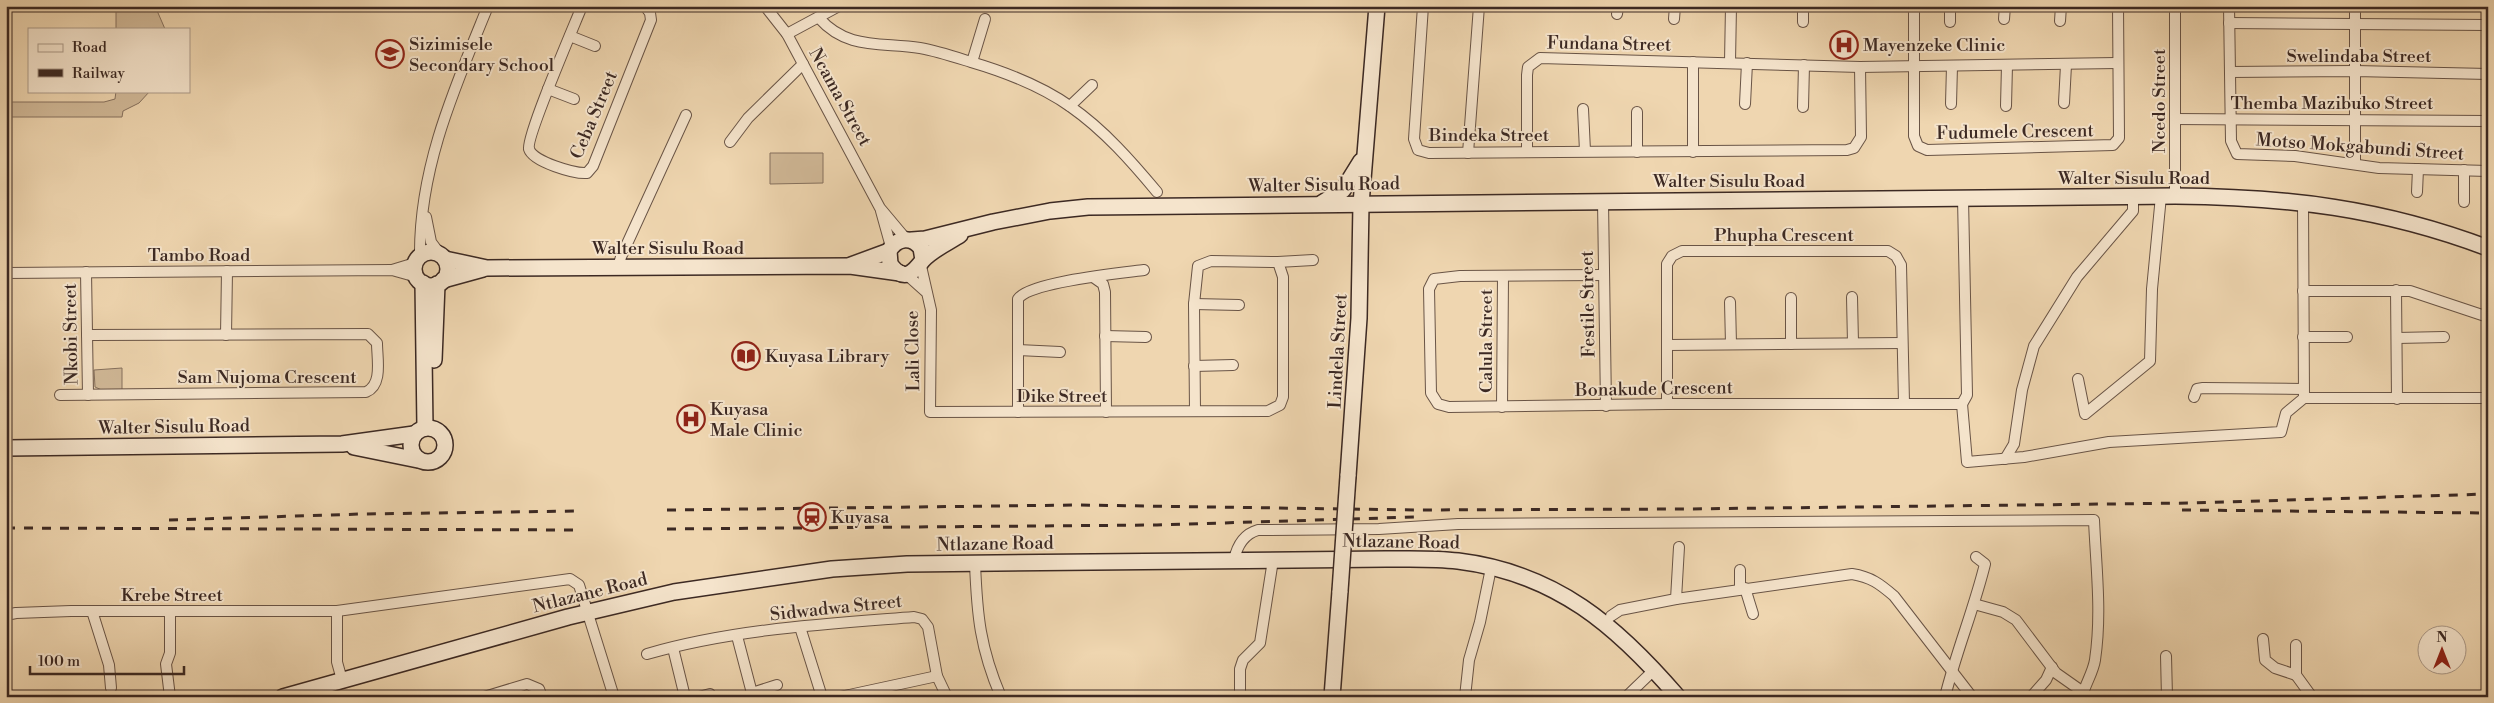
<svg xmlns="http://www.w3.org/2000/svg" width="2494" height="703" viewBox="0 0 2494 703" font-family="'Libre Bodoni',serif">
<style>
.green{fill:#d1b998;stroke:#86715e}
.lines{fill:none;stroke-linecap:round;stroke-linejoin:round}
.street-casing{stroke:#695446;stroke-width:12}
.secondary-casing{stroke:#3c2923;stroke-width:18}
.street{stroke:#f5e4cc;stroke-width:10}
.secondary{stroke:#f5e4cc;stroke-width:15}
.rail{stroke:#3c2923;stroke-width:3;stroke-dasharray:9 9;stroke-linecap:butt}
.secondary-bridge-casing{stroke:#3c2923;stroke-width:18;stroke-linecap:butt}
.secondary-bridge{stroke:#f5e4cc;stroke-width:15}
.labels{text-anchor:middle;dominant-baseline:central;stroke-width:4;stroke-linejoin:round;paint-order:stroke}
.poi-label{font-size:18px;fill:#3c2923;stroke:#f5e4cc;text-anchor:start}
.street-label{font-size:18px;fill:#3c2923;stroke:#f5e4cc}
</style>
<rect width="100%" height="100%" fill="#efd6b0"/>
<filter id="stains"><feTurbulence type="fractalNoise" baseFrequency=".004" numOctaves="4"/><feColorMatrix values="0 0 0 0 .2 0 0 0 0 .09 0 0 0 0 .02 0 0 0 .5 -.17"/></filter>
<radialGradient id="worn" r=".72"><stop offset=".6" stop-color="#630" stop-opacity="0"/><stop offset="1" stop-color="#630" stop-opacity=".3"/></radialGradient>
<g class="green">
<path d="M116,6h39l10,23h-49z"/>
<path d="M116,91h34l-11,12 -16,8 -1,6h-116v-15h98l11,-3z"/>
<path d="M770,153h53v30l-53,1z"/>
<path d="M122,368v22l-18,1 -9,-4 -1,-17z"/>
</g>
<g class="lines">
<defs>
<g id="street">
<path d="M582,6c-8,20 -56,131 -53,143 4,13 46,25 58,24l6,-7 58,-146 -1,-7 -5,-7"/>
<path d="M765,6l22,28 93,174 26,31"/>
<path d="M1423,6l-9,133 4,11 11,3 418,-3 7,-2 7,-11 -1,-70"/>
<path d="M1803,6v16"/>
<path d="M1914,6v130l4,10 9,4 186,-5 6,-7 -1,-132"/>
<path d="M2175,6v190"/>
<path d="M2229,6l2,135 6,13 58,2 84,12 109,3"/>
<path d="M1617,14l1,-8"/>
<path d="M819,18c28,32 62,24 101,30 17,3 35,9 51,14 34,10 72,25 100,45 33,23 61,55 86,85"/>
<path d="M1674,19l1,-13"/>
<path d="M2004,19l1,-13"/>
<path d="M2060,21l1,-15"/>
<path d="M1950,22v-16"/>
<path d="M2229,23l259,2"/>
<path d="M787,34l52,-28"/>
<path d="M570,36l25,10"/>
<path d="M972,62l13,-43"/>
<path d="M1693,62v90"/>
<path d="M1730,62l1,-56"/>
<path d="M2230,72l125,-1 133,3"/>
<path d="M548,89l26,10"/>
<path d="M2064,103l2,-38"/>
<path d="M1745,104l2,-41"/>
<path d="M1951,104l1,-38"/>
<path d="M1070,106l22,-21"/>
<path d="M2006,106l1,-41"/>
<path d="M1803,107l1,-42"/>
<path d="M1583,109l2,42"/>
<path d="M2175,119l313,2"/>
<path d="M730,142l18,-24 55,-54"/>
<path d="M1527,152v-77l1,-8 12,-9 320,9 257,-4"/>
<path d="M1637,152v-40"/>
<path d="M1468,153l11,-147"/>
<path d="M2355,163v-157"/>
<path d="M2464,170v32"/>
<path d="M2417,192l1,-23"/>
<path d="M1603,201l3,205"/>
<path d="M2303,201l1,197h184"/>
<path d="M881,211l10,36"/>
<path d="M426,217l5,25 9,12"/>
<path d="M420,256c-1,-89 35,-169 68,-250"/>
<path d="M921,266l10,44 -1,102 338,-1 12,-6 3,-8v-120l-5,-15"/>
<path d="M618,267l3,-10 65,-142"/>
<path d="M392,270l23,-7"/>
<path d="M86,272l2,123"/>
<path d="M6,273l386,-3 25,7"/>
<path d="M906,274l19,17"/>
<path d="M1603,275l-143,1 -26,3 -5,10 2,104 7,11 11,3 218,-3h295"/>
<path d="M1093,277l10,7 2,8 1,120"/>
<path d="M2396,290l1,109"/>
<path d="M2303,291h107l78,26"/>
<path d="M1852,297l1,46"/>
<path d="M1791,298v46"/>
<path d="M1730,302l1,42"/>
<path d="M1194,304l45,1"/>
<path d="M226,335l1,-64"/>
<path d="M1105,336l41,1"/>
<path d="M2303,337h44"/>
<path d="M2397,338l47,-1"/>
<path d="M1668,345l234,-2"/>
<path d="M1018,350l42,2"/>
<path d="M1194,366l39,-1"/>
<path d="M2078,379l7,35 65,-53 2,-72 9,-93"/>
<path d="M60,395l306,-3c17,-7 11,-33 11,-49l-9,-9 -281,1"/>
<path d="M2194,397l3,-8 6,-1 100,1"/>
<path d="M1667,404v-140l5,-8 10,-5h206l8,5 5,9 3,138"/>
<path d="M1962,404l5,58 57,-5 85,-15 172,-10 5,-19 18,-15"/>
<path d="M1962,404l5,-9 -4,-197"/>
<path d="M1502,407l1,-131"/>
<path d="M1195,411l-1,-107 4,-38 13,-5 67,1 35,-2"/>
<path d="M1018,412v-113c11,-17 103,-26 126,-29"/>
<path d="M2005,459l9,-15 8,-54 12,-44 43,-69 56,-66v-14"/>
<path d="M1234,560c3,-14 10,-26 24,-30l121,-1 79,-5 636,-4c2,47 8,93 1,140 -2,13 -10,24 -13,37"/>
<path d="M975,563c2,52 5,85 26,134"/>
<path d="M1740,570v19"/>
<path d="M1745,588l8,26"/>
<path d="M1676,599l176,-25c19,3 28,10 42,22l78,101"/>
<path d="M1974,604l29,8 13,8 40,53 27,19"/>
<path d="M92,611l17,54 2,23"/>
<path d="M337,611v51l5,18"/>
<path d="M6,615l10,-2 55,-2h266l233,-32 9,6 35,112"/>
<path d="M1611,616l9,-6 56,-11 3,-52"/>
<path d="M800,627l22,70"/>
<path d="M737,636l16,61"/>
<path d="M2263,639l2,21 10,8 21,7"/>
<path d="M2296,645v30l16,22"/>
<path d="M673,648l12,49"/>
<path d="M647,654c86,-25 178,-30 267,-37l8,2 6,8 9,49 10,21"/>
<path d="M2166,656l1,41"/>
<path d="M752,693l25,-8"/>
<path d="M170,697l-4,-33 4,-11v-42"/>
<path d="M484,697l43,-13 12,5 3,8"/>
<path d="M699,697l11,-3"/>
<path d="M840,697l97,-21"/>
<path d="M1240,697v-28l3,-9 17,-17 13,-83"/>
<path d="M1465,697l4,-37 11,-38 11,-54"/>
<path d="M1626,697l29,-28"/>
<path d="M1945,697c11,-45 29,-88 40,-133l-9,-7"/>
<path d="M2031,697l15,-17 6,-13"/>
</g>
<g id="secondary">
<path d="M1322,203l21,-13 18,-29"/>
<path d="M912,240l13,-1 68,-17 57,-11 38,-4 1087,-11c113,1 207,12 313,52"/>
<circle cx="431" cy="269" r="17"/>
<path d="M445,259l42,9 363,-2 50,7"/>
<path d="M923,260l-2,-12c-9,-12 -24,-11 -32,3l1,13c14,19 23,9 33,-4 9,-10 26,-18 37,-25"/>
<path d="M851,265l38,-14"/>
<path d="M443,280l40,-11"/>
<path d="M423,283l2,145"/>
<path d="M434,360l3,-76"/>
<circle cx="428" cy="445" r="17"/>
<path d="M354,447l64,13"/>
<path d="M6,448l336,-4 72,-10"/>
<path d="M1348,476l11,-158 2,-114 16,-198"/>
<path d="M283,697l285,-80 106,-25 158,-23 75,-5 479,-5c24,0 48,-1 72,2 98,12 159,65 220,136"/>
<path d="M1332,697l8,-106"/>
</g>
</defs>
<use href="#street" class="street-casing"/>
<use href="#secondary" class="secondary-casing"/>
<use href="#street" class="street"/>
<use href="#secondary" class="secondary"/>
<g class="rail">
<path d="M667,510l410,-5 337,5 271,-1 507,-6 296,-9"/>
<path d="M2182,510l306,3"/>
<path d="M169,520l192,-6 220,-3"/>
<path d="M6,528l575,2"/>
<path d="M667,529l490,-4 258,-8"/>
</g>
<defs>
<path id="secondary-bridge" d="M1340,591l8,-115"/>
</defs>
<use href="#secondary-bridge" class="secondary-bridge-casing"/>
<use href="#secondary-bridge" class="secondary-bridge"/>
</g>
<defs>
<symbol id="hospital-ring" viewBox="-11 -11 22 22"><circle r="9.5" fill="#f5e4cc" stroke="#8f2418" stroke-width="1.5"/><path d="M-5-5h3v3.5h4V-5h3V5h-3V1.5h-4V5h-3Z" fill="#8f2418"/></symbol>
<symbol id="school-ring" viewBox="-11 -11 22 22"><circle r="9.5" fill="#f5e4cc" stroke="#8f2418" stroke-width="1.5"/><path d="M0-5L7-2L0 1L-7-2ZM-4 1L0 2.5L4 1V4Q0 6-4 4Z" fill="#8f2418"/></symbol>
<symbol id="library-ring" viewBox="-11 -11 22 22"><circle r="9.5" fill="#f5e4cc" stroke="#8f2418" stroke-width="1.5"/><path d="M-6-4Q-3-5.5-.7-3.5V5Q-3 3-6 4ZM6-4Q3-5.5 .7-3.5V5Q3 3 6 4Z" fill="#8f2418"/></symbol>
<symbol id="station-ring" viewBox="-11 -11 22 22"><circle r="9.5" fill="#f5e4cc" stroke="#8f2418" stroke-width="1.5"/><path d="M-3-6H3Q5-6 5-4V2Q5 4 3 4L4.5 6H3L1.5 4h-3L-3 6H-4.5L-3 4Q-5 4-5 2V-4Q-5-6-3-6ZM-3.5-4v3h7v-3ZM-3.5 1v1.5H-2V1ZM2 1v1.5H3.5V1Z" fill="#8f2418"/></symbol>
</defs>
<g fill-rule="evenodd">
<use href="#hospital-ring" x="1828" y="29" width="32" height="32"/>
<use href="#school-ring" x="374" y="38" width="32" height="32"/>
<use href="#library-ring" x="730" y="340" width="32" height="32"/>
<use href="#hospital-ring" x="675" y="403" width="32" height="32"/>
<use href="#station-ring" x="796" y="501" width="32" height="32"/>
</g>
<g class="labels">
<g class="poi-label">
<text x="409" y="44">Sizimisele<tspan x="409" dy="21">Secondary School</tspan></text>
<text x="1863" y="45">Mayenzeke Clinic</text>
<text x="765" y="356">Kuyasa Library</text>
<text x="710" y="409">Kuyasa<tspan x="710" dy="21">Male Clinic</tspan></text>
<text x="831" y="517">Kuyasa</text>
</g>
<g class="street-label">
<text transform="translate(1609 44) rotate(1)">Fundana Street</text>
<text x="2359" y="56">Swelindaba Street</text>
<text transform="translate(840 97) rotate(61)">Ncama Street</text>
<text transform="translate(2159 101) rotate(-90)">Ncedo Street</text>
<text x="2332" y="103">Themba Mazibuko Street</text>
<text transform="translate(594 115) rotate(-67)">Ceba Street</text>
<text transform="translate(2015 132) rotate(-1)">Fudumele Crescent</text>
<text x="1489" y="135">Bindeka Street</text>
<text transform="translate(2360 147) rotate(4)">Motso Mokgabundi Street</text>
<text x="2134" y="178">Walter Sisulu Road</text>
<text x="1729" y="181">Walter Sisulu Road</text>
<text transform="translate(1324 185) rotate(-1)">Walter Sisulu Road</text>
<text x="1784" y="235">Phupha Crescent</text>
<text x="668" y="248">Walter Sisulu Road</text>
<text x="199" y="255">Tambo Road</text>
<text transform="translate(1588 304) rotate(-91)">Festile Street</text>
<text transform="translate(71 334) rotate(-91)">Nkobi Street</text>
<text transform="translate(1486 341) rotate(-90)">Calula Street</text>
<text transform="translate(913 351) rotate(-91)">Lali Close</text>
<text transform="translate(1338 351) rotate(-87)">Lindela Street</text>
<text x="267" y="377">Sam Nujoma Crescent</text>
<text transform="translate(1654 389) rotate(-1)">Bonakude Crescent</text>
<text x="1062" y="396">Dike Street</text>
<text transform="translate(174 427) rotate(-1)">Walter Sisulu Road</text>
<text transform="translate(1401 542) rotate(1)">Ntlazane Road</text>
<text transform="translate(995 544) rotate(-1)">Ntlazane Road</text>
<text transform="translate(590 593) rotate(-14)">Ntlazane Road</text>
<text x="172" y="595">Krebe Street</text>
<text transform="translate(836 608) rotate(-6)">Sidwadwa Street</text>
</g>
</g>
<rect width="2494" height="703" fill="none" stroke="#efd6b0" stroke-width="25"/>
<rect x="8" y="8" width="2479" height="688" fill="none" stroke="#3c2923" stroke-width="2.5"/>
<rect x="12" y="12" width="2469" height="678" fill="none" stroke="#3c2923"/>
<rect x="28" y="28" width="162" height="65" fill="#f5e4cc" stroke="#ab9988"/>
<rect x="38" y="44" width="25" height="8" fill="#f5e4cc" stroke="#ab9988"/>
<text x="72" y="52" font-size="15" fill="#3c2923">Road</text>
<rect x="38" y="69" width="25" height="8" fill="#3c2923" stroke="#ab9988"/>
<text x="72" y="78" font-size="15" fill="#3c2923">Railway</text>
<g transform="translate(2442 650)"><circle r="24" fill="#f5e4cc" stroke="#ab9988"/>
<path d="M0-4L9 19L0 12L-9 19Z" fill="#8f2418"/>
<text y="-8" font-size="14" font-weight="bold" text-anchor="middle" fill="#3c2923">N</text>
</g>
<path d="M30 666v8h154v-8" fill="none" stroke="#3c2923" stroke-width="2.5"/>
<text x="38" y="666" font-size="15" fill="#3c2923" stroke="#f5e4cc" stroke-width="4" paint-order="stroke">100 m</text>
<rect width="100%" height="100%" filter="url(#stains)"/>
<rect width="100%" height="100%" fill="url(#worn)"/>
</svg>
